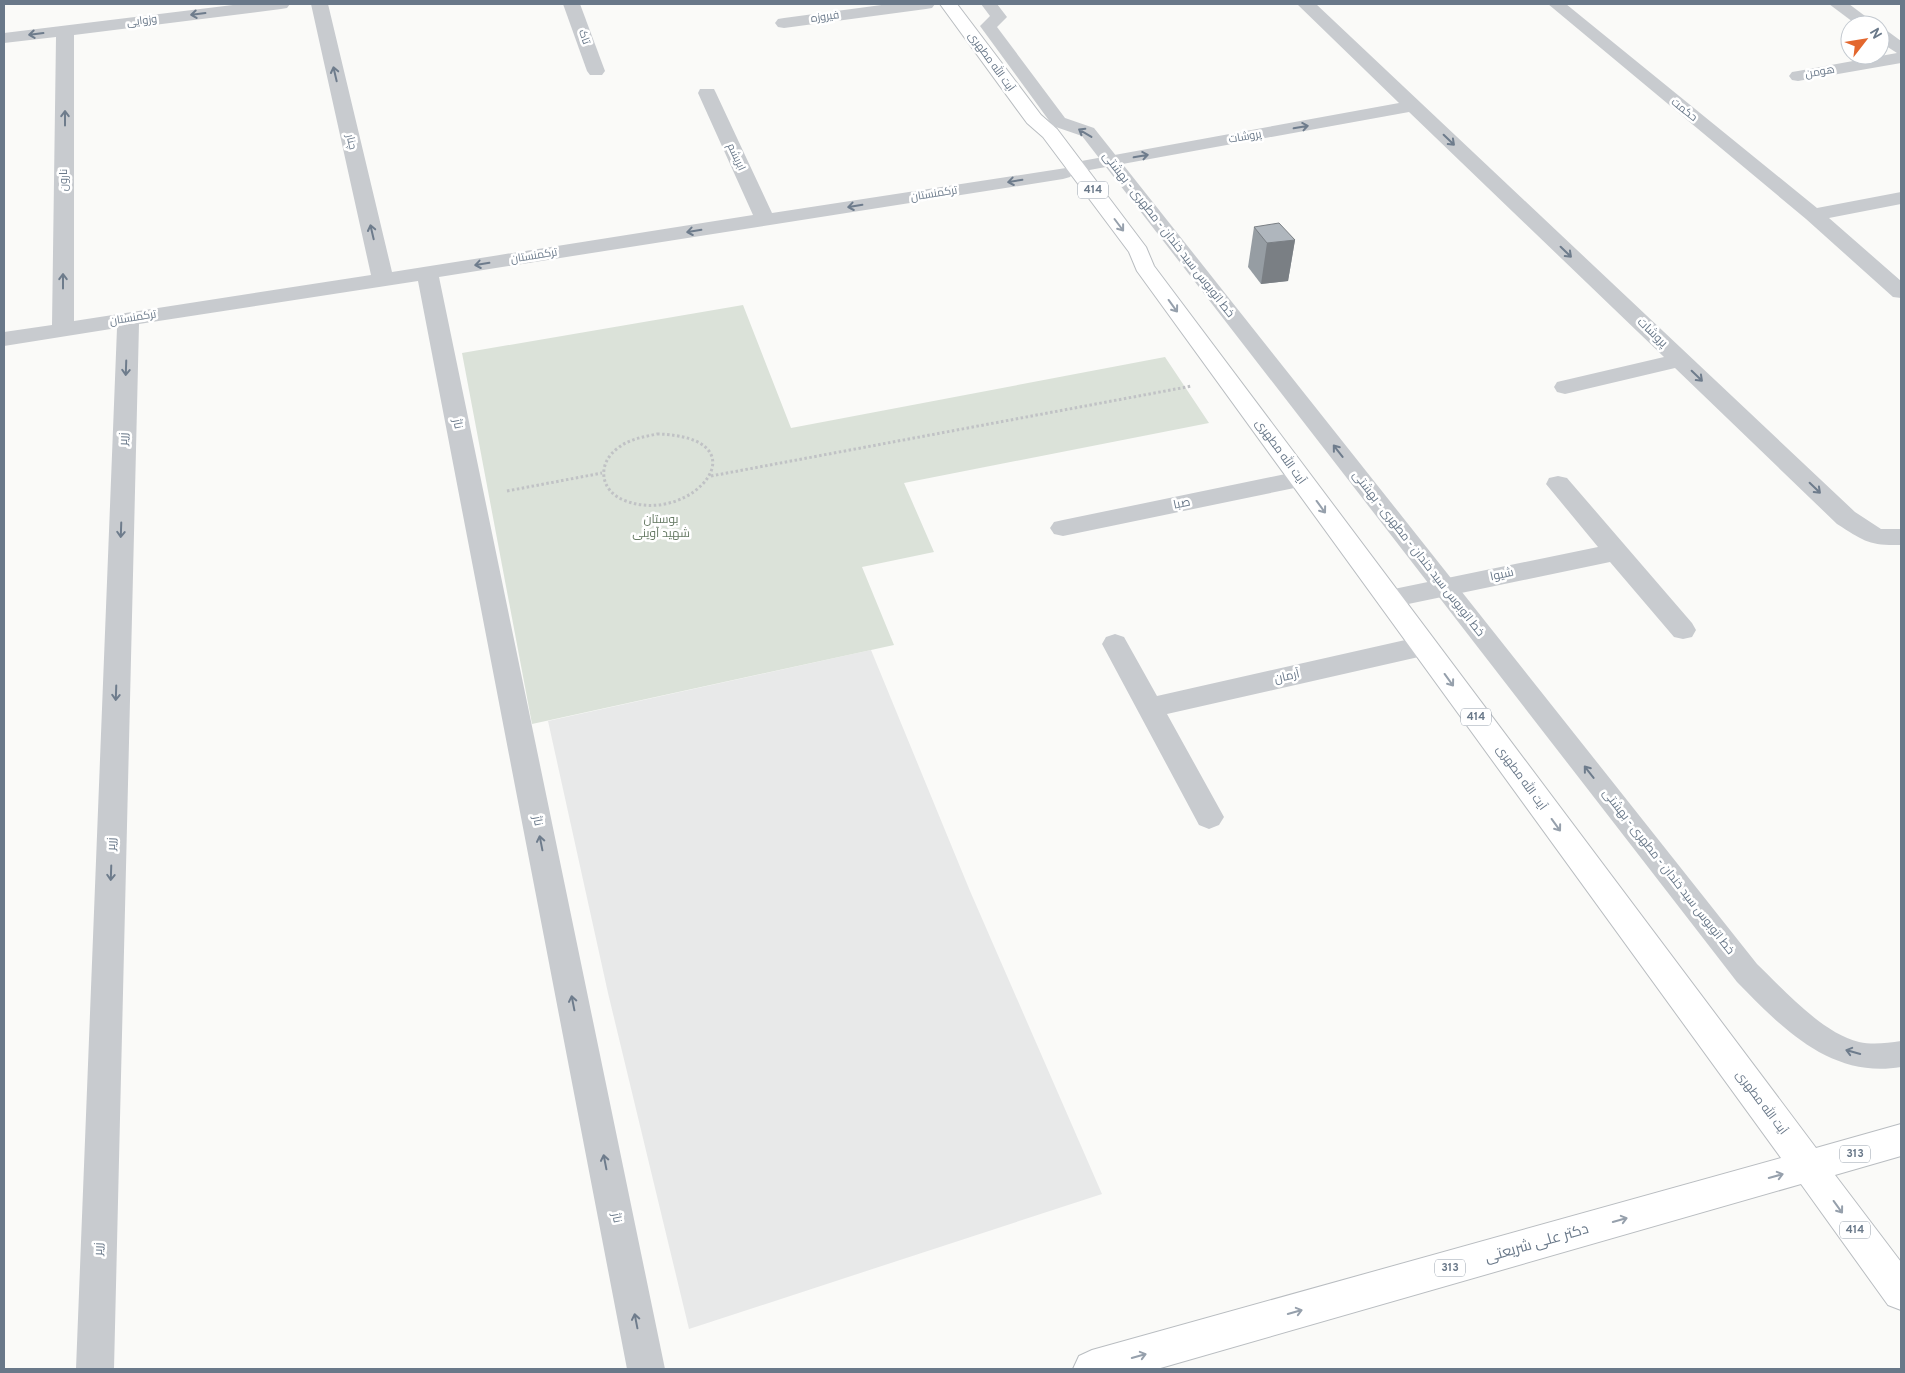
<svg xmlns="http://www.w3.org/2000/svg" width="1905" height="1373" viewBox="0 0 1905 1373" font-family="Overpass,Cairo,sans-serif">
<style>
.built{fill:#e8e9e9}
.green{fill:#dbe2d9}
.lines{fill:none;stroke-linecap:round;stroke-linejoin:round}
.primary-casing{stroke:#b9bdc1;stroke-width:2}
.path{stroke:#c0c2c5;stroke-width:3;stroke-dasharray:2.5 2.5;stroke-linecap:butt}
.lane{fill:#c8cbcf;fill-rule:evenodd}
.street{fill:#c8cbcf;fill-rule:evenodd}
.primary{fill:#fff;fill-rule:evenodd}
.wall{fill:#969da3}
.shaded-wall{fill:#7a7f84}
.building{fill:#afb6bd;stroke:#7a7f84}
.oneway{stroke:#6e7c8c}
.oneway2{stroke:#96a0ac}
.labels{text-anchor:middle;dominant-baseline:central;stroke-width:5;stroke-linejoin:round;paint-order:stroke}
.far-street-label{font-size:11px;fill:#697889;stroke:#fff}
.shield{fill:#fff;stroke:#96a0ac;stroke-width:1}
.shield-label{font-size:11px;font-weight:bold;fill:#697889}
.street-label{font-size:12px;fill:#697889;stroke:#fff}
.park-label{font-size:12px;fill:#667a64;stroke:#fff}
.near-street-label{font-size:15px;fill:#697889;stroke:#fff}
</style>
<rect width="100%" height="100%" fill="#fafaf8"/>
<path class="built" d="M871,650l99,241 132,303 -413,135 -81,-336 -60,-272z"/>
<path class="green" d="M743,305l48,123 374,-71 44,66 -305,60 30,69 -72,15 32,78 -362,79 -70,-371z"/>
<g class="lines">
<defs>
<path id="primary" d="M940,4h17l84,111 16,14 89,118 8,19 662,882 85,-24v32l-66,19 66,87v48l-13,-5 -87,-121 -644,185h-84l6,-13 13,-6 689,-192 -644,-887 -8,-19 -86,-115 -16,-14z"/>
</defs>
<use href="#primary" class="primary-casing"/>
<g class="path">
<path d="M657,434c109,3 36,92 -31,67 -26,-9 -30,-37 -8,-53 11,-9 25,-11 39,-14z"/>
<path d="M711,476l481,-90"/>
<path d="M507,491l95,-18"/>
</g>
<path class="lane" d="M981,4h16l10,13 -10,10 68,91 29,10 663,836c27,26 65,69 102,78 14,3 28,1 42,-1v26c-70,12 -119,-39 -164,-85l-655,-846 -29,-10 -73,-100 10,-10z"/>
<g class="street">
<path d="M241,4h49l-3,4 -6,1 -207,26v286l297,-46 -60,-271h17l64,268 361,-57 -55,-122 2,-4h14l2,4 56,120 294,-45 3,-4 7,-2 323,-59 -102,-99h19l539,508 26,17h20v16c-32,1 -37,-4 -64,-21l-162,-156 -110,26 -8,-2 -3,-5 3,-5 107,-25 -255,-245 -336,61 -3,4 -7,2 -624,98 226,1092h-38l-209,-1088 -279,43 -25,1045h-38l41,-1041 -113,18v-14l48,-7 4,-288 -52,6v-10z"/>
<path d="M563,4h17l25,67 -3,4h-12l-3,-4z"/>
<path d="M889,4h46l-3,4 -6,1 -142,19 -6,-1 -3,-4 3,-4 6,-1z"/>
<path d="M1548,4h18l251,204 84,-16v12l-72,14 72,63v17l-8,-1 -87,-78z"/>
<path d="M1829,4h20l28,21h-20z"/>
<path d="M1880,29l6,1 15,11v22l-103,18 -6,-1 -3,-4 3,-4 6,-1 99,-18 -17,-11z"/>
<path d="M1300,471l9,2 3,6 -3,6 -246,51 -9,-2 -4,-6 4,-6 9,-2z"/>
<path d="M1558,476l9,2 125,145 4,7 -4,7 -9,2 -9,-2 -64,-75 -221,46 -9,-3 -4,-6 4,-6 9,-3 209,-43 -52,-63 3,-6z"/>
<path d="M1115,634l9,3 33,59 266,-60 10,3 3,7 -3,7 -10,3 -256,58 57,103 -5,8 -10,4 -10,-4 -97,-181 4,-7z"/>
</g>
<use href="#primary" class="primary"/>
</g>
<path class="wall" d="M1254,227l41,13 -7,41 -27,3 -13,-17z"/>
<path class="shaded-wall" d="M1295,240l-7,41 -27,3 6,-41z"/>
<path class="building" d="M1279,223l16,17 -28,3 -13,-16z"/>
<defs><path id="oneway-shaft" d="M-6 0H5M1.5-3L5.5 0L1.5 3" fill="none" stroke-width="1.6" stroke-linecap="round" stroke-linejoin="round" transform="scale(1.25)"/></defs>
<g class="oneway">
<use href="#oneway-shaft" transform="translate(198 14) rotate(173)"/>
<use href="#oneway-shaft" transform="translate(36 34) rotate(173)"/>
<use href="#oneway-shaft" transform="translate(335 74) rotate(-103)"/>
<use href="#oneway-shaft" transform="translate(65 118) rotate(-90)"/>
<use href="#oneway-shaft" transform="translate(1301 127) rotate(-10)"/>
<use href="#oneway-shaft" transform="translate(1085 133) rotate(-149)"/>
<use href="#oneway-shaft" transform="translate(1449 140) rotate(44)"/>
<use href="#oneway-shaft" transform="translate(1141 156) rotate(-10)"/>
<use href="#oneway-shaft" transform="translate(1015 181) rotate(171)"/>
<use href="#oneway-shaft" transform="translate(855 206) rotate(171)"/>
<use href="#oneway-shaft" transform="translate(694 231) rotate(171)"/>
<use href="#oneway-shaft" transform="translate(372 232) rotate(-103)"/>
<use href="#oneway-shaft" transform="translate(1566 252) rotate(44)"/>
<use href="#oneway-shaft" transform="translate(482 264) rotate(171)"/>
<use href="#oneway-shaft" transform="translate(63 281) rotate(-90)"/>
<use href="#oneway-shaft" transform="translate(126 368) rotate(92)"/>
<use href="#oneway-shaft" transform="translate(1697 376) rotate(44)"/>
<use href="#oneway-shaft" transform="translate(1338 451) rotate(-128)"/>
<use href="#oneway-shaft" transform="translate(1815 488) rotate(44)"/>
<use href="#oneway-shaft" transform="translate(121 530) rotate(92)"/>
<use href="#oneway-shaft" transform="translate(116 693) rotate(92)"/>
<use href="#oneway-shaft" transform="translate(1589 772) rotate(-128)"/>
<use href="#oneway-shaft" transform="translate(541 843) rotate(-101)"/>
<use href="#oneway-shaft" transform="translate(111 873) rotate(92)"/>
<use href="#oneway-shaft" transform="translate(573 1003) rotate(-101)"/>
<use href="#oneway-shaft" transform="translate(1853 1052) rotate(-164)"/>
<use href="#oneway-shaft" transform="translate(605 1162) rotate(-101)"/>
<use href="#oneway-shaft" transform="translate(636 1321) rotate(-101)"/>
</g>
<g class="oneway2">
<use href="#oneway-shaft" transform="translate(1119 225) rotate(53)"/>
<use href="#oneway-shaft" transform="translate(1173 306) rotate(54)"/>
<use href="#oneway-shaft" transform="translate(1321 507) rotate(54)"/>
<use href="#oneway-shaft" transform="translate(1449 680) rotate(54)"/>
<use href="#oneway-shaft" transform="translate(1556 825) rotate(54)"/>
<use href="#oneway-shaft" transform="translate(1776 1176) rotate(-16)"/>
<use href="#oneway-shaft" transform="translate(1838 1207) rotate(54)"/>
<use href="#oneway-shaft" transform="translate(1620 1220) rotate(-16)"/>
<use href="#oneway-shaft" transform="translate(1295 1312) rotate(-16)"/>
<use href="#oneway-shaft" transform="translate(1139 1356) rotate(-16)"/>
</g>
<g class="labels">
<g class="far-street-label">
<text transform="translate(825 17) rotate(-8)">فیروزه</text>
<text transform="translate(142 21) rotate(-7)">وزوایی</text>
<text transform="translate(584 37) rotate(70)">تاک</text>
<text transform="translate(991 62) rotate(54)">آیت الله مطهری</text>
<text transform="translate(1820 72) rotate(-10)">هومن</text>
<text transform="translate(1684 110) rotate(39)">حکمت</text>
<text transform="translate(1245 137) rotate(-10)">پروشات</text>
<text transform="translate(351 142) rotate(77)">چنار</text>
<text transform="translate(736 157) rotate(65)">ابریشم</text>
<text transform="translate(64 180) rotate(-90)">نارون</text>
<text transform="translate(934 194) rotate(-9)">ترکمنستان</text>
<text transform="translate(534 256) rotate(-9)">ترکمنستان</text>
<text transform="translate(133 318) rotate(-9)">ترکمنستان</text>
</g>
<g class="shield">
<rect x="1078" y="181.5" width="30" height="17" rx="4"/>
<rect x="1461" y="708.5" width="30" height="17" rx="4"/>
<rect x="1840" y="1145.5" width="30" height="17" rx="4"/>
<rect x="1840" y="1221.5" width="30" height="17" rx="4"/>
<rect x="1435" y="1259.5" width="30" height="17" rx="4"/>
</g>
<g class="shield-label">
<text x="1093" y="190">414</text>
<text x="1476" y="717">414</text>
<text x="1855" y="1154">313</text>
<text x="1855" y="1230">414</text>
<text x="1450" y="1268">313</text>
</g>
<g class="street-label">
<text transform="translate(1168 235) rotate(52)">خط اتوبوس سید خندان - مطهری - بهشتی</text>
<text transform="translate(1652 333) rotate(44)">پروشات</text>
<text transform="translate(457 424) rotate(79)">ناژ</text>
<text transform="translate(124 439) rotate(-88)">زریر</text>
<text transform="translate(1280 452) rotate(54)">آیت الله مطهری</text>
<text transform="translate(1182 504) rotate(-12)">صبا</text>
<text transform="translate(1418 554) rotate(52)">خط اتوبوس سید خندان - مطهری - بهشتی</text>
<text transform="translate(1502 575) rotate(-12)">شیوا</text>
<text transform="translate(1287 677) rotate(-13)">آرمان</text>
<text transform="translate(1521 778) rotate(54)">آیت الله مطهری</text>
<text transform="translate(537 821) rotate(79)">ناژ</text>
<text transform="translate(112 844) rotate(-88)">زریر</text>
<text transform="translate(1668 872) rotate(52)">خط اتوبوس سید خندان - مطهری - بهشتی</text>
<text transform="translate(1761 1103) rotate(53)">آیت الله مطهری</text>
<text transform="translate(616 1218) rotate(79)">ناژ</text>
<text transform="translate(99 1249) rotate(-88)">زریر</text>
</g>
<g class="park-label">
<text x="661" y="520">بوستان<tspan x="661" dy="14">شهید آوینی</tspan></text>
</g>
<g class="near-street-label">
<text transform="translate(1537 1244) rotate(-16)">دکتر علی شریعتی</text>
</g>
</g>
<rect width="1905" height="1373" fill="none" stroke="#697889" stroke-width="10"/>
<g transform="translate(1865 40) rotate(59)"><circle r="24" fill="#ffffff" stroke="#c3c9d0"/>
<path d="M0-4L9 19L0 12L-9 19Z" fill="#e3672e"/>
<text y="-8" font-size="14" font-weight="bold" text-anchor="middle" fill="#697889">N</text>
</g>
</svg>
